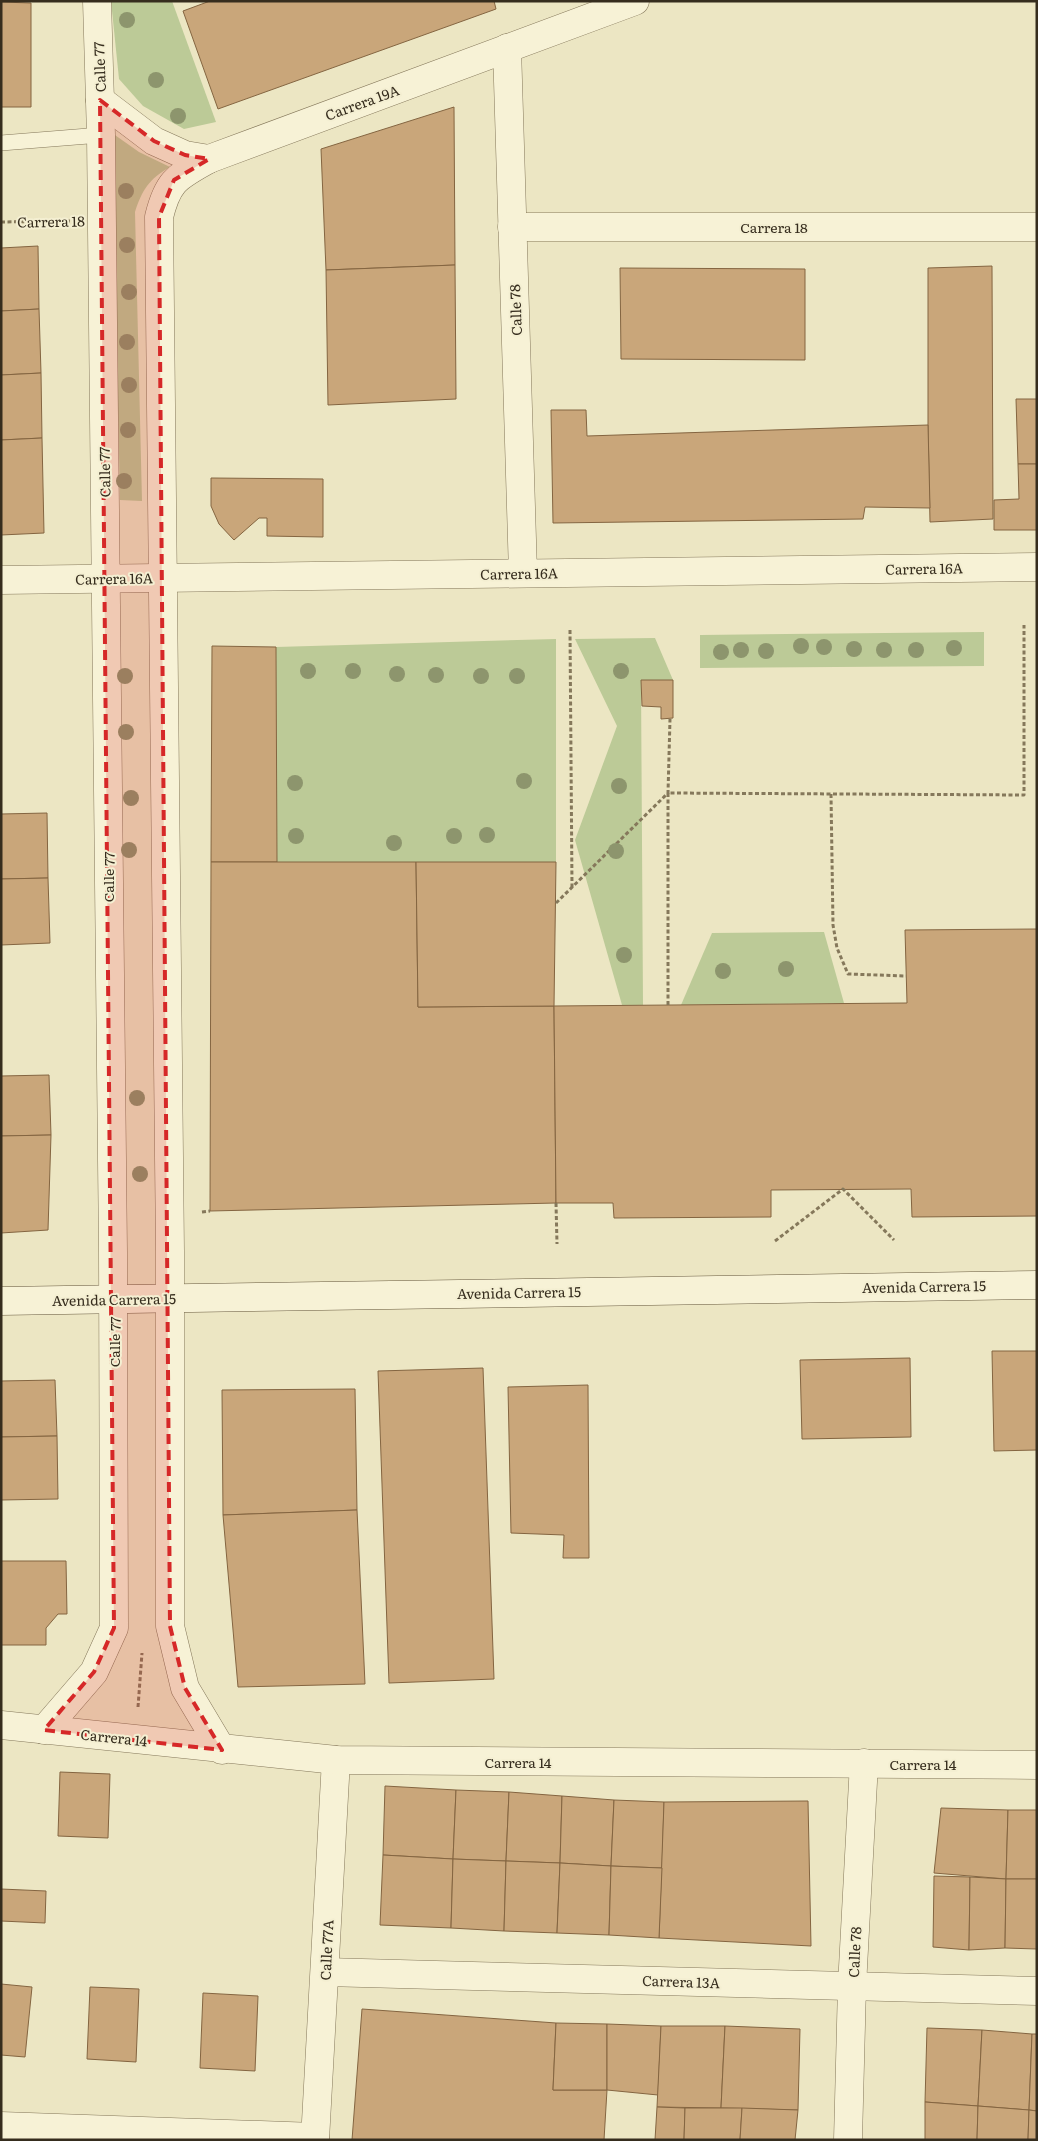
<svg xmlns="http://www.w3.org/2000/svg" width="1038" height="2141" viewBox="0 0 1038 2141" font-family="Literata,serif">
<style>
.green{fill:#bcca97}
.building{fill:#c9a67a;stroke:#846541}
.lines{fill:none;stroke-linecap:round;stroke-linejoin:round}
.service-casing{stroke:#85785b;stroke-width:16}
.minor-casing{stroke:#85785b;stroke-width:29}
.tertiary-casing{stroke:#85785b;stroke-width:29}
.secondary-casing{stroke:#67593e;stroke-width:29}
.path{stroke:#85785b;stroke-width:3;stroke-dasharray:4 2.5;stroke-linecap:butt}
.service{stroke:#f7f2d6;stroke-width:15}
.minor{stroke:#f7f2d6;stroke-width:28}
.tertiary{stroke:#f7f2d6;stroke-width:28}
.secondary{stroke:#f7f2d6;stroke-width:28}
.tree{fill:#8d956d}
.marked{fill:#d62828;fill-opacity:0.2;stroke:#d62828;stroke-width:4;stroke-dasharray:10 6;stroke-linejoin:round}
.labels{text-anchor:middle;dominant-baseline:central;stroke-width:4;stroke-linejoin:round;paint-order:stroke}
.street-label{font-size:14px;fill:#362d1e;stroke:#f4efd2}
</style>
<rect width="100%" height="100%" fill="#ece6c3"/>
<g class="green">
<path d="M111,1h61l44,121 -32,7 -41,-23 -24,-27z"/>
<path d="M112,133l27,19 31,15c-21,12 -28,23 -35,45l7,289 -22,-1z"/>
<path d="M984,632v34l-284,2v-33z"/>
<path d="M655,638l18,42 -32,1 2,324h-21l-47,-165 42,-114 -42,-87z"/>
<path d="M556,639v223h-279l-1,-215z"/>
<path d="M824,932l20,71 -163,2 31,-72z"/>
</g>
<g class="building">
<path d="M210,1h284l2,8 -278,100 -35,-98z"/>
<path d="M1,2l30,1v104h-30z"/>
<path d="M454,107l1,158 -129,5 -5,-121z"/>
<path d="M38,246l1,63 -38,2v-63z"/>
<path d="M455,265l1,134 -128,6 -2,-135z"/>
<path d="M992,266l1,253 -63,3 -2,-97v-157z"/>
<path d="M620,268l185,1v91l-184,-1z"/>
<path d="M39,309l2,64 -40,2v-64z"/>
<path d="M41,373l1,65 -41,2v-65z"/>
<path d="M1016,399h21v65h-19z"/>
<path d="M551,410h35l1,26 341,-11 2,83 -65,-1 -2,12 -310,4z"/>
<path d="M42,438l2,95 -43,2v-95z"/>
<path d="M1018,464h19v66h-43v-30l25,-1z"/>
<path d="M211,478l112,1v58l-56,-1v-18h-8l-25,22 -15,-16 -8,-18z"/>
<path d="M212,646l64,1 1,215h-66z"/>
<path d="M641,680h32v38l-12,1v-12l-19,-1z"/>
<path d="M47,813l1,65 -47,1v-65z"/>
<path d="M211,862h205l2,145 136,-1 2,197 -346,8z"/>
<path d="M416,862h140l-2,144 -136,1z"/>
<path d="M48,878l2,65 -49,2v-66z"/>
<path d="M1037,929v287l-125,1 -1,-28 -140,1v27l-157,1 -1,-15h-57l-2,-197 353,-3 -2,-73z"/>
<path d="M49,1075l2,60 -50,1v-60z"/>
<path d="M51,1135l-3,95 -47,3v-97z"/>
<path d="M992,1351h45v99l-43,1z"/>
<path d="M910,1358l1,79 -109,2 -2,-79z"/>
<path d="M483,1368l11,311 -105,4 -11,-312z"/>
<path d="M55,1380l2,56 -56,1v-56z"/>
<path d="M588,1385l1,173h-26l1,-23 -53,-2 -3,-146z"/>
<path d="M355,1389l2,121 -134,5 -1,-125z"/>
<path d="M57,1436l1,63 -57,1v-63z"/>
<path d="M357,1510l8,174 -127,3 -15,-172z"/>
<path d="M1,1561h65l1,53h-9l-12,14v17h-45z"/>
<path d="M60,1772l50,2 -2,64 -50,-2z"/>
<path d="M385,1786l71,4 -3,69 -70,-4z"/>
<path d="M456,1790l53,2 -3,69 -53,-2z"/>
<path d="M509,1792l53,4 -2,67 -54,-2z"/>
<path d="M562,1796l52,4 -3,66 -51,-3z"/>
<path d="M614,1800l50,2 -2,66 -51,-2z"/>
<path d="M808,1801l3,145 -152,-8 5,-136z"/>
<path d="M941,1808l67,2 -2,69 -72,-6z"/>
<path d="M1008,1810h29v69h-31z"/>
<path d="M383,1855l70,4 -2,69 -71,-3z"/>
<path d="M453,1859l53,2 -2,70 -53,-3z"/>
<path d="M506,1861l54,2 -3,70 -53,-2z"/>
<path d="M560,1863l51,3 -2,69 -52,-2z"/>
<path d="M611,1866l51,2 -3,70 -50,-3z"/>
<path d="M934,1876l36,1 -1,73 -36,-3z"/>
<path d="M970,1877l36,2 -1,69 -36,2z"/>
<path d="M1006,1879h31v70l-32,-1z"/>
<path d="M1,1889l45,2 -1,32 -44,-2z"/>
<path d="M1,1984l31,3 -7,70 -24,-2z"/>
<path d="M90,1987l49,2 -3,73 -49,-3z"/>
<path d="M203,1993l55,3 -3,75 -55,-3z"/>
<path d="M362,2009l194,14 -3,67h54l-3,50h-252z"/>
<path d="M556,2023l51,1v66h-54z"/>
<path d="M607,2024l54,2 -3,69 -51,-5z"/>
<path d="M661,2026h64l-4,82 -64,-1z"/>
<path d="M725,2026l75,3 -2,81 -77,-2z"/>
<path d="M927,2028l55,2 -4,76 -53,-4z"/>
<path d="M982,2030l50,4 -3,76 -51,-4z"/>
<path d="M1032,2034h5v77l-8,-1z"/>
<path d="M925,2102l53,4 -1,34h-52z"/>
<path d="M978,2106l51,4 -1,30h-51z"/>
<path d="M657,2107l28,1 -1,32h-29z"/>
<path d="M685,2108h57l-2,32h-56z"/>
<path d="M742,2108l56,2 -3,30h-55z"/>
<path d="M1029,2110l8,1v29h-9z"/>
</g>
<g class="lines">
<defs>
<path id="service" d="M1,143l100,-8"/>
<g id="minor">
<path d="M507,48l16,525"/>
<path d="M100,100l54,41 31,14 24,4 426,-158"/>
<path d="M209,159c-32,18 -41,21 -50,58l11,1034v375l15,62 37,62"/>
<path d="M512,227h525"/>
<path d="M1,580l1036,-13"/>
<path d="M44,1730l50,-58 20,-44 -1,-376 -7,-647 -5,-470 -4,-134"/>
<path d="M325,1972l712,19"/>
<path d="M1,2126l314,11"/>
<path d="M315,2140l21,-380"/>
<path d="M848,2140l4,-154 12,-223"/>
</g>
<path id="tertiary" d="M1,1725l335,35 701,5"/>
<path id="secondary" d="M1,1301l1036,-16"/>
</defs>
<use href="#service" class="service-casing"/>
<use href="#minor" class="minor-casing"/>
<use href="#tertiary" class="tertiary-casing"/>
<use href="#secondary" class="secondary-casing"/>
<g class="path">
<path d="M1,222l70,-1"/>
<path d="M570,630l2,257"/>
<path d="M831,794l2,131 4,23 11,26 58,2"/>
<path d="M556,903l112,-110 2,-74"/>
<path d="M668,1005v-212l356,2v-170"/>
<path d="M556,1203l1,41"/>
<path d="M202,1212l8,-1"/>
<path d="M775,1241l68,-52 51,51"/>
<path d="M138,1707l4,-54"/>
</g>
<use href="#service" class="service"/>
<use href="#minor" class="minor"/>
<use href="#tertiary" class="tertiary"/>
<use href="#secondary" class="secondary"/>
</g>
<g class="tree">
<circle cx="127" cy="20" r="8"/>
<circle cx="156" cy="80" r="8"/>
<circle cx="178" cy="116" r="8"/>
<circle cx="126" cy="191" r="8"/>
<circle cx="127" cy="245" r="8"/>
<circle cx="129" cy="292" r="8"/>
<circle cx="127" cy="342" r="8"/>
<circle cx="129" cy="385" r="8"/>
<circle cx="128" cy="430" r="8"/>
<circle cx="124" cy="481" r="8"/>
<circle cx="801" cy="646" r="8"/>
<circle cx="824" cy="647" r="8"/>
<circle cx="954" cy="648" r="8"/>
<circle cx="854" cy="649" r="8"/>
<circle cx="741" cy="650" r="8"/>
<circle cx="884" cy="650" r="8"/>
<circle cx="916" cy="650" r="8"/>
<circle cx="766" cy="651" r="8"/>
<circle cx="721" cy="652" r="8"/>
<circle cx="308" cy="671" r="8"/>
<circle cx="353" cy="671" r="8"/>
<circle cx="621" cy="671" r="8"/>
<circle cx="397" cy="674" r="8"/>
<circle cx="436" cy="675" r="8"/>
<circle cx="125" cy="676" r="8"/>
<circle cx="481" cy="676" r="8"/>
<circle cx="517" cy="676" r="8"/>
<circle cx="126" cy="732" r="8"/>
<circle cx="524" cy="781" r="8"/>
<circle cx="295" cy="783" r="8"/>
<circle cx="619" cy="786" r="8"/>
<circle cx="131" cy="798" r="8"/>
<circle cx="487" cy="835" r="8"/>
<circle cx="296" cy="836" r="8"/>
<circle cx="454" cy="836" r="8"/>
<circle cx="394" cy="843" r="8"/>
<circle cx="129" cy="850" r="8"/>
<circle cx="616" cy="851" r="8"/>
<circle cx="624" cy="955" r="8"/>
<circle cx="786" cy="969" r="8"/>
<circle cx="723" cy="971" r="8"/>
<circle cx="137" cy="1098" r="8"/>
<circle cx="140" cy="1174" r="8"/>
</g>
<path class="marked" d="M100,100l54,41 31,14 24,4 -35,21 -15,37 11,1409 15,62 37,62 -178,-20 50,-58 20,-44z"/>
<g class="labels">
<g class="street-label">
<text transform="translate(99 67) rotate(-92)">Calle 77</text>
<text transform="translate(362 102) rotate(-20)">Carrera 19A</text>
<text transform="translate(51 221) rotate(-1)">Carrera 18</text>
<text x="774" y="227">Carrera 18</text>
<text transform="translate(515 310) rotate(-92)">Calle 78</text>
<text transform="translate(104 472) rotate(-91)">Calle 77</text>
<text transform="translate(924 568) rotate(-1)">Carrera 16A</text>
<text transform="translate(519 573) rotate(-1)">Carrera 16A</text>
<text transform="translate(114 578) rotate(-1)">Carrera 16A</text>
<text transform="translate(108 877) rotate(-90)">Calle 77</text>
<text transform="translate(924 1286) rotate(-1)">Avenida Carrera 15</text>
<text transform="translate(519 1292) rotate(-1)">Avenida Carrera 15</text>
<text transform="translate(114 1299) rotate(-1)">Avenida Carrera 15</text>
<text transform="translate(114 1342) rotate(-90)">Calle 77</text>
<text transform="translate(114 1737) rotate(6)">Carrera 14</text>
<text x="518" y="1762">Carrera 14</text>
<text x="923" y="1764">Carrera 14</text>
<text transform="translate(326 1950) rotate(-87)">Calle 77A</text>
<text transform="translate(854 1952) rotate(-87)">Calle 78</text>
<text transform="translate(681 1981) rotate(2)">Carrera 13A</text>
</g>
</g>
<rect width="1038" height="2141" fill="none" stroke="#362d1e" stroke-width="5"/>
</svg>
